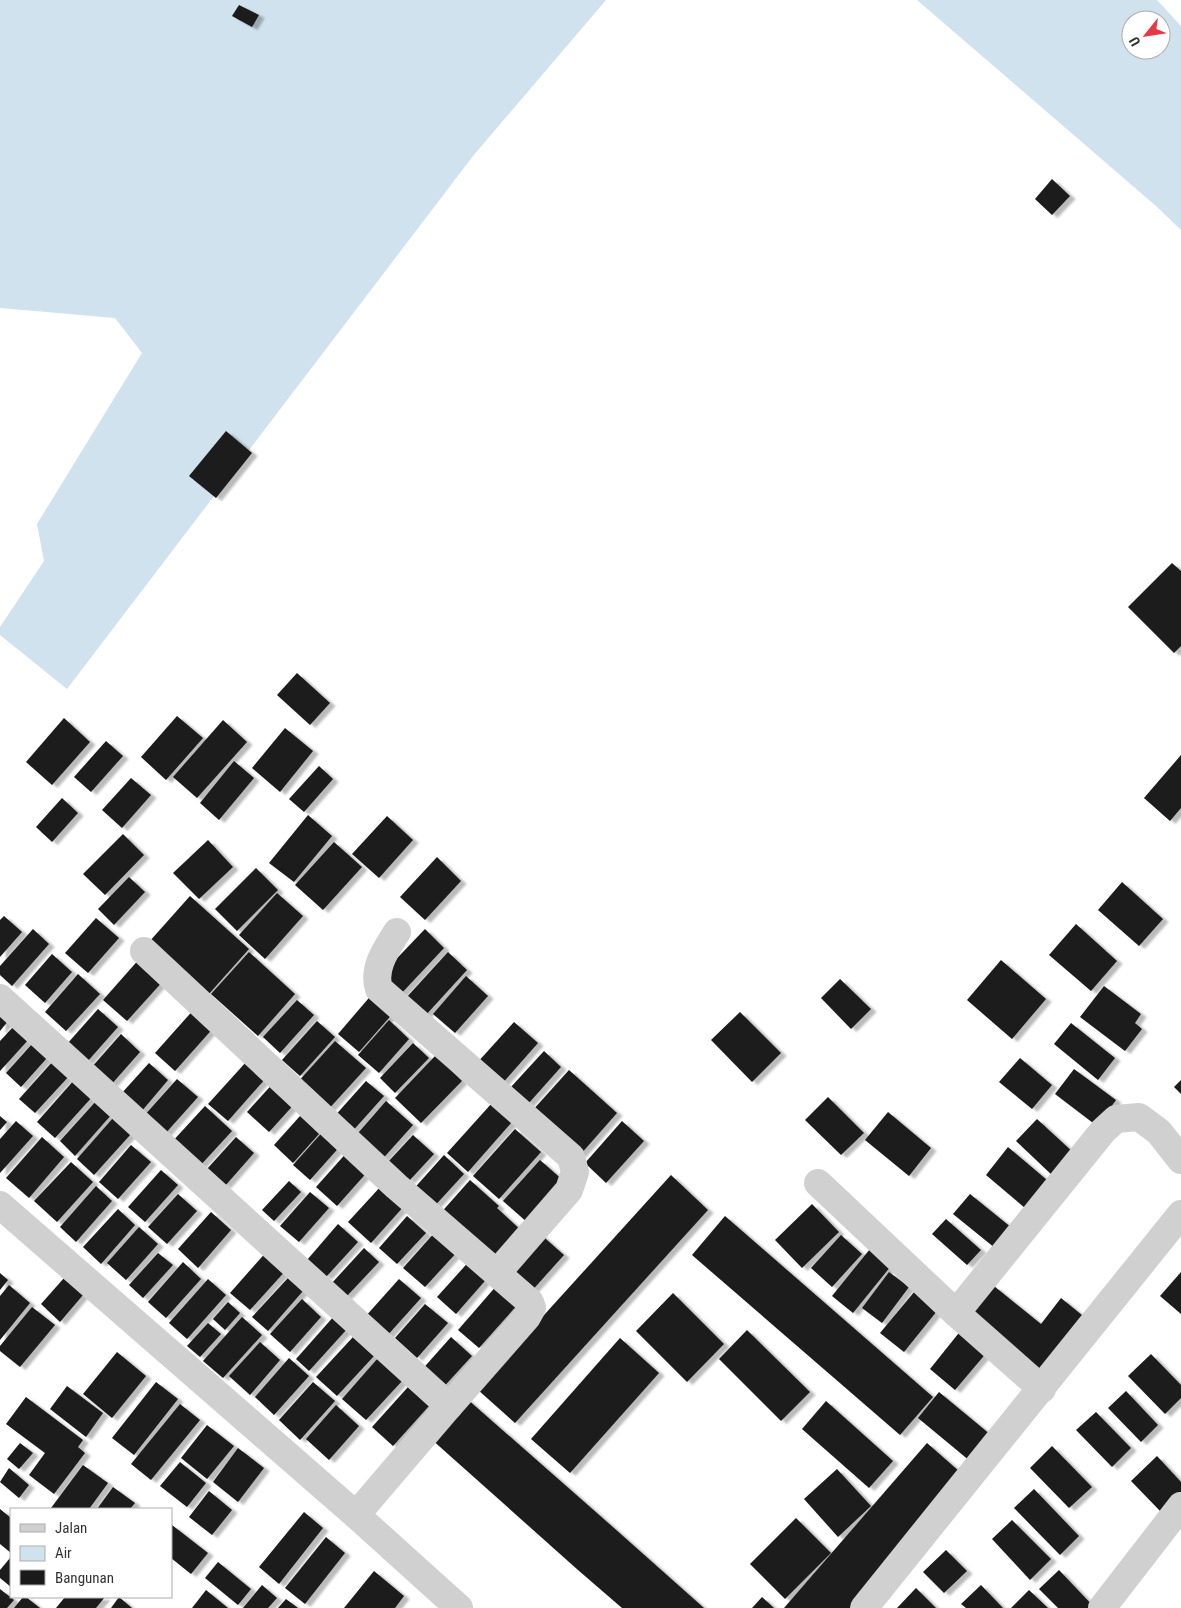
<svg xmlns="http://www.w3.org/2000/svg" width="1181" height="1608" viewBox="0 0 1181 1608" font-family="'Roboto Condensed',sans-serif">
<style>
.water{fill:#cfe2ee;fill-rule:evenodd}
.building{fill:#1a1a1a;filter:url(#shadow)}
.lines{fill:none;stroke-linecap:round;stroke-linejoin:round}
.minor{stroke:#d0d0d0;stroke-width:28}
</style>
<defs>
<filter id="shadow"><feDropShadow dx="5.5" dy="3" stdDeviation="1" flood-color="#0004"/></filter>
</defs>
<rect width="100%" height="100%" fill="#fff"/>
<g class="water">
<path d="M0,0h606l-133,156 -406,533 -67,-54v-8l44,-66 -7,-37 105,-171 -27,-35 -115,-10z"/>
<path d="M917,0h240l24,26v204l-25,-24zM1131,20h30v30h-30z"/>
</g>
<g class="building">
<path d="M239,5l20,10 -7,12 -20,-11z"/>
<path d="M1052,179l18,17 -18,19 -17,-16z"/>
<path d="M226,431l26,22 -36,45 -27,-22z"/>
<path d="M1172,563l9,8v75l-7,7 -46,-46z"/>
<path d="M297,673l33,30 -20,22 -33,-30z"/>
<path d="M177,716l26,22 -37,42 -25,-23z"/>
<path d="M64,718l26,24 -38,43 -26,-23z"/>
<path d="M223,720l24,22 -50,56 -24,-21z"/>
<path d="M285,728l28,23 -33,41 -28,-24z"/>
<path d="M106,741l17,15 -32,36 -17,-15z"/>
<path d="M1181,755v53l-11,13 -26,-23z"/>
<path d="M234,761l20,17 -35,42 -19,-17z"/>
<path d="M319,766l14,13 -29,33 -15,-13z"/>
<path d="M131,778l20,17 -29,33 -20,-18z"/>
<path d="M62,798l16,15 -26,29 -16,-15z"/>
<path d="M308,815l24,21 -38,46 -25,-19z"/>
<path d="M387,816l26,24 -34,38 -27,-24z"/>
<path d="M123,834l21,21 -39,40 -22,-21z"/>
<path d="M208,840l25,27 -34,32 -26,-26z"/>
<path d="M334,842l28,25 -39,43 -28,-25z"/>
<path d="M437,857l24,24 -36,39 -25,-23z"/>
<path d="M256,868l22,22 -41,41 -22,-22z"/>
<path d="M129,877l16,15 -31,33 -16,-16z"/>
<path d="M1122,882l41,37 -24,27 -41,-36z"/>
<path d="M277,893l26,23 -38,43 -26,-24z"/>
<path d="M190,896l59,53 -41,46 -59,-53z"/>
<path d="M4,916l18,16 -22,25v-37z"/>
<path d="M96,918l23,20 -31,35 -23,-20z"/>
<path d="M1076,924l41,37 -26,30 -42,-36z"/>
<path d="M33,929l16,15 -37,42 -12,-11v-9z"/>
<path d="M425,929l19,19 -45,48 -20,-19z"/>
<path d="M249,952l46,42 -37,42 -47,-42z"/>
<path d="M448,952l19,18 -42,46 -19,-18z"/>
<path d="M52,954l20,18 -27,31 -20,-18z"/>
<path d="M141,957l24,22 -38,42 -24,-21z"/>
<path d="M1001,960l45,39 -34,40 -45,-39z"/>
<path d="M78,974l22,20 -34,37 -21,-19z"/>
<path d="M466,976l22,20 -33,37 -22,-19z"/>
<path d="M840,979l31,30 -20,20 -30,-31z"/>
<path d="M1104,986l37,28 -6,9 7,6 -17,22 -45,-34z"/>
<path d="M374,992l21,19 -36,41 -21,-18z"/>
<path d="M297,1000l17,15 -34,38 -17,-16z"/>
<path d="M196,1007l20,18 -41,46 -20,-18z"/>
<path d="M98,1009l20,18 -31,35 -20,-18z"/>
<path d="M0,1011l9,9 -9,11z"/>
<path d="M740,1012l41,41 -29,29 -41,-42z"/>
<path d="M389,1020l20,19 -30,34 -21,-18z"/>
<path d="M317,1021l18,16 -35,39 -18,-16z"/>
<path d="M514,1022l24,21 -38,43 -24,-22z"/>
<path d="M1071,1023l44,35 -17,22 -44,-36z"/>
<path d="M14,1026l15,13 -29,32v-30z"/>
<path d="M121,1034l19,18 -30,34 -19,-18z"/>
<path d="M335,1041l31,27 -40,44 -30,-28z"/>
<path d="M413,1043l16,15 -34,35 -15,-15z"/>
<path d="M32,1044l15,14 -26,29 -15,-14z"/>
<path d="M544,1051l17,16 -33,37 -18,-16z"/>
<path d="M436,1055l26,26 -41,42 -26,-25z"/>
<path d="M1020,1058l32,27 -20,24 -33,-27z"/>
<path d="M54,1060l16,15 -35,38 -16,-14z"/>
<path d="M247,1061l19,17 -38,43 -20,-17z"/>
<path d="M149,1063l19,17 -27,32 -20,-18z"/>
<path d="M1074,1069l42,31 -19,26 -42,-32z"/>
<path d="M569,1070l48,43 -37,42 -48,-44z"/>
<path d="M75,1079l18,17 -38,42 -18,-16z"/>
<path d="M177,1079l21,18 -34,38 -21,-18z"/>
<path d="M276,1080l22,20 -29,32 -22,-20z"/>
<path d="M1181,1080v14l-7,-7z"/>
<path d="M366,1081l18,15 -34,38 -18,-15z"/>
<path d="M828,1097l36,36 -23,22 -36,-35z"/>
<path d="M97,1100l15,14 -37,42 -15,-15z"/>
<path d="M386,1101l27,24 -35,39 -26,-24z"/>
<path d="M492,1103l20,19 -44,50 -21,-19z"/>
<path d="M205,1106l27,25 -34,37 -27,-25z"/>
<path d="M888,1112l43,36 -22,28 -44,-36z"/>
<path d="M0,1116l7,6 -7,8z"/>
<path d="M300,1116l19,18 -26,29 -19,-18z"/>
<path d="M113,1118l18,16 -37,41 -17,-16z"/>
<path d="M1037,1119l38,35 -21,23 -38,-36z"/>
<path d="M16,1121l17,15 -33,37v-34z"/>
<path d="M622,1121l22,20 -38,42 -21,-20z"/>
<path d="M326,1128l17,15 -33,37 -17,-15z"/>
<path d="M515,1129l26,23 -42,47 -26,-23z"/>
<path d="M413,1135l21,19 -25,27 -21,-19z"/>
<path d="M42,1137l22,20 -35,41 -23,-20z"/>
<path d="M236,1137l18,16 -29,33 -18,-17z"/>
<path d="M131,1145l20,17 -33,37 -19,-17z"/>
<path d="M1008,1147l39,33 -22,28 -39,-33z"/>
<path d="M349,1150l21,19 -33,37 -21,-19z"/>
<path d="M444,1155l20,19 -34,37 -20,-18z"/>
<path d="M540,1160l25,22 -37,41 -25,-22z"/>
<path d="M71,1162l22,20 -36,40 -23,-21z"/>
<path d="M161,1170l17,15 -33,37 -17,-15z"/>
<path d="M671,1175l37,35 -193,213 -38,-34z"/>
<path d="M470,1180l29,26 -2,2 26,24 -27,31 -58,-47z"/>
<path d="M289,1181l12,11 -27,29 -12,-11z"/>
<path d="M382,1185l23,20 -34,38 -23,-21z"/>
<path d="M96,1186l16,15 -36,41 -16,-15z"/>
<path d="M310,1192l19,16 -30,34 -19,-16z"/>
<path d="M178,1194l19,17 -30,33 -19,-17z"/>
<path d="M970,1194l42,34 -17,20 -42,-34z"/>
<path d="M812,1204l27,28 -37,36 -27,-28z"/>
<path d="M118,1209l17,16 -34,39 -18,-17z"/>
<path d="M211,1212l20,18 -33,38 -20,-19z"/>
<path d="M407,1216l19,17 -29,31 -18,-16z"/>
<path d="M725,1216l208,181 -33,38 -208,-180z"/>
<path d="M946,1219l35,31 -14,15 -35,-31z"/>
<path d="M338,1224l20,18 -32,35 -19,-17z"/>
<path d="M139,1227l19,17 -32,36 -19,-17z"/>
<path d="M436,1231l22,20 -33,36 -22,-19z"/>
<path d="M538,1232l26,23 -35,39 -25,-23z"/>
<path d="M841,1235l21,19 -30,33 -21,-19z"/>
<path d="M364,1248l15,14 -33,35 -15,-13z"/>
<path d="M870,1249l21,17 -38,47 -21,-17z"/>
<path d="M268,1250l20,18 -38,42 -20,-17z"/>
<path d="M158,1253l15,12 -30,33 -14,-13z"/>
<path d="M473,1257l18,17 -35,40 -19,-17z"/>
<path d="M183,1262l18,17 -35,39 -18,-16z"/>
<path d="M889,1272l20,15 -27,36 -20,-15z"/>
<path d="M1181,1272v42l-21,-18z"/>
<path d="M0,1273l8,7 -8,10z"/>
<path d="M64,1278l19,17 -23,27 -19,-18z"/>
<path d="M288,1278l15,13 -35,40 -16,-14z"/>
<path d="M208,1279l18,16 -39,44 -18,-16z"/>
<path d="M399,1279l22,19 -35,39 -21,-20z"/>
<path d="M498,1284l21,19 -40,45 -21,-18z"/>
<path d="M9,1285l21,18 -30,37v-44z"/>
<path d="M994,1286l47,38 20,-26 32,26 -46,56 -77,-63z"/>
<path d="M915,1291l22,20 -33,41 -24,-19z"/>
<path d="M673,1293l51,51 -37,38 -51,-51z"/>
<path d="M302,1299l19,18 -31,35 -20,-18z"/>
<path d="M228,1302l12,11 -15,17 -12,-11z"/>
<path d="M425,1304l23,19 -31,35 -22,-20z"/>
<path d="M32,1307l23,18 -35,42 -20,-16v-5z"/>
<path d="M335,1315l13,13 -39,43 -13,-12z"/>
<path d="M242,1317l20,18 -39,43 -20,-17z"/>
<path d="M208,1323l13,11 -21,23 -13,-11z"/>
<path d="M962,1329l26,22 -33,39 -25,-21z"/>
<path d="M747,1330l63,62 -29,29 -62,-62z"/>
<path d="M353,1337l21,19 -37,40 -21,-19z"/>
<path d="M451,1337l21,19 -33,36 -20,-19z"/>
<path d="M620,1338l39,35 -89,100 -39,-34z"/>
<path d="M260,1342l20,18 -30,35 -21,-19z"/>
<path d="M117,1352l29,24 -34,42 -29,-24z"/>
<path d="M1151,1354l30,31v13l-16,16 -37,-38z"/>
<path d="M289,1358l20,18 -35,39 -19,-18z"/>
<path d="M378,1358l25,22 -37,40 -24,-21z"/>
<path d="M156,1382l22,17 -44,56 -22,-17z"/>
<path d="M313,1382l22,19 -35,39 -21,-20z"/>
<path d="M67,1386l36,27 -17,24 -36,-28z"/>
<path d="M408,1387l21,19 -36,40 -21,-19z"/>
<path d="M1126,1391l32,34 -17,17 -33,-34z"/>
<path d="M939,1392l58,48 -21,26 -58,-48z"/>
<path d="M26,1397l57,43 -5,7 7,6 -31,41 -25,-19 16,-22 -39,-29z"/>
<path d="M466,1398l148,130 90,80h-82l-44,-38 -148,-132z"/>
<path d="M826,1401l67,60 -24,27 -67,-59z"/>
<path d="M180,1404l20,16 -49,60 -20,-16z"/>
<path d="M336,1405l23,21 -30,34 -23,-21z"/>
<path d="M1096,1412l35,36 -19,19 -36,-37z"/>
<path d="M207,1425l27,21 -27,33 -26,-21z"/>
<path d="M20,1443l13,10 -14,16 -12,-10z"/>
<path d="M927,1443l41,36 -112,129h-72z"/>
<path d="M1052,1446l40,41 -23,21 -39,-40z"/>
<path d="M238,1448l26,20 -26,34 -25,-20z"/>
<path d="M1157,1456l24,26v13l-19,18 -31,-32z"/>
<path d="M180,1462l26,21 -19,24 -27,-21z"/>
<path d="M83,1465l25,18 -19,26h-36l-2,-1z"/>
<path d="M9,1468l20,17 -10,13 -19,-16z"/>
<path d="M837,1469l34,37 -33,31 -34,-38z"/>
<path d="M113,1487l22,16 -5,6h-33z"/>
<path d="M1034,1489l45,47 -19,19 -46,-47z"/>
<path d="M209,1491l23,19 -20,25 -23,-18z"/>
<path d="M0,1509l11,9v35l-11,-9z"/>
<path d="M304,1512l19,16 -44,56 -20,-17z"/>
<path d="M796,1518l35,35 -46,46 -35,-35z"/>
<path d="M1012,1520l39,39 -21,21 -38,-41z"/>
<path d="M172,1525l36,28 -17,21 -20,-16z"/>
<path d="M326,1537l19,16 -40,51 -20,-16z"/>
<path d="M946,1550l21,21 -23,22 -21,-21z"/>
<path d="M10,1558l1,2v27l-11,-9v-8z"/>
<path d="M218,1562l33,27 -13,16 -33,-27z"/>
<path d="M1059,1570l36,38h-37l-19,-19z"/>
<path d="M374,1571l30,25 -9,12h-51z"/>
<path d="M262,1585l15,13 -9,10h-25z"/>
<path d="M981,1585l22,23h-37l-5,-4z"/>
<path d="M916,1588l20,20h-39z"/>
<path d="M0,1589l14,11 -7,8h-7z"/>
<path d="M206,1590l22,18h-36z"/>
<path d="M1029,1590l19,18h-37z"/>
<path d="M23,1597h3l14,11h-26z"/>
<path d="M65,1597h40l-9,11h-40z"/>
<path d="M119,1597l13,11h-21z"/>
<path d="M762,1597l12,11h-22z"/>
<path d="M286,1599l12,9h-20z"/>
</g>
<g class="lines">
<g class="minor">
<path d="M397,932c-10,16 -25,36 -18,57l192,168 4,15 -6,18 -72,83"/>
<path d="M144,951l252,235 134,116 2,6 -5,9 -78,89"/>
<path d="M0,998l449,408 -93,109"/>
<path d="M818,1183l138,130 86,76"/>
<path d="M0,1205l356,310 103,93"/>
<path d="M956,1313l147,-182 13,-12 23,-2 20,15 22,28"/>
<path d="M864,1608l317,-394"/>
<path d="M1102,1608l79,-102"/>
</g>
</g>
<rect x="10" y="1508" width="162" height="90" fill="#ffffff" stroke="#adadad"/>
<rect x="20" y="1524" width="25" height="8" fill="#d0d0d0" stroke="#adadad"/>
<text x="55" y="1533" font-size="15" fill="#333333">Jalan</text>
<rect x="20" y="1546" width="25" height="15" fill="#cfe2ee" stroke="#adadad"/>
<text x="55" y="1558" font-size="15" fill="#333333">Air</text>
<rect x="20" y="1570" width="25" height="15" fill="#1a1a1a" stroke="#adadad"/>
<text x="55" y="1583" font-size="15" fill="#333333">Bangunan</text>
<g transform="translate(1146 35) rotate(240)"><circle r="24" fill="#ffffff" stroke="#adadad"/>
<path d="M0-4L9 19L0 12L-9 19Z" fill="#e63946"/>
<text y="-8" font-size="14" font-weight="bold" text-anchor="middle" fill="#333333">U</text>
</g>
</svg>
